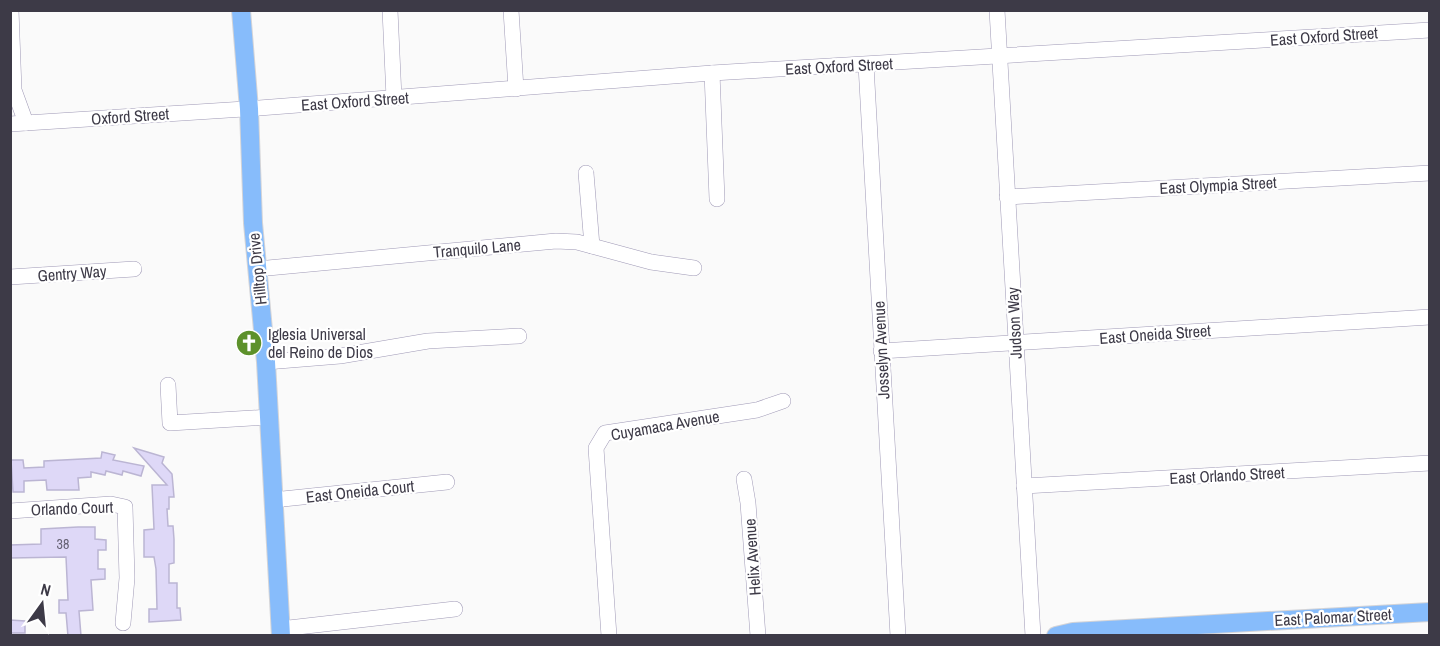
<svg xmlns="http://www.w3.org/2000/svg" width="1440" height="646" viewBox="0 0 1440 646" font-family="'Archivo Narrow',sans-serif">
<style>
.building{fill:#ded8f7;stroke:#bbb5d3;stroke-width:1.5}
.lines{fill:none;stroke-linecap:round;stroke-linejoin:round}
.minor-casing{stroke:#9f99b6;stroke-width:16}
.major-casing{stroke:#d4d4d7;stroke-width:20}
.minor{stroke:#fff;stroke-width:15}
.major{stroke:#87bcfb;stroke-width:18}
.labels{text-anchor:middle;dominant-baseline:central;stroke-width:4.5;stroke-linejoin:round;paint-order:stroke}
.number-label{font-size:14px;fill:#656273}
.street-label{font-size:16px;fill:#3d3a47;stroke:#fff}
.poi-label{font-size:16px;fill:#3d3a47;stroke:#fff;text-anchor:start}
</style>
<rect width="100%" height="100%" fill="#fafafa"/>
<g class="building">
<path d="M134,448l30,9 -2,6 10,11 2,23h-5v12h-2l1,17h5l1,13v24l-5,1v19h8v25h3l1,12 -32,2v-13h8l-1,-40 -2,-12h-10v-27l10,-1 -2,-44h15z"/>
<path d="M102,452l13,3 -2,5 31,6 -3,10 -18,-5 -1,4 -16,-4 -1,4 -14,-3v5l-13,1 1,12h-32l-1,-10 -22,1v11h-11l-2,-32h12l1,8 20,-1v-6l57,-3z"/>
<path d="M78,527h17v12l11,1v10h-8v19h7v10l-14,1 2,30 -14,1 2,25h-13l-2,-23h-7v-13h9l-2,-43 -56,1v-13l31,-1v-15z"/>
<path d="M10,620l15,1v12h-15z"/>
</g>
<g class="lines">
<defs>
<g id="minor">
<path d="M11,10l3,80 12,33"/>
<path d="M390,10l4,88"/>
<path d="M511,10l5,79"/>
<path d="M997,10l36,626"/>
<path d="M866,65l32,571"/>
<path d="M712,73l5,126"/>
<path d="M10,124l249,-16 453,-35 718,-43"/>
<path d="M586,173l6,73"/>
<path d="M1007,197l423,-24"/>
<path d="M257,269l299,-28 21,1 74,20 43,6"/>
<path d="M10,277l124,-8"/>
<path d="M881,351l549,-34"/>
<path d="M266,362l74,-6 88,-15 91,-5"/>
<path d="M168,385l2,38 99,-6"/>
<path d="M744,479l4,24 10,133"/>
<path d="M1024,486l406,-23"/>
<path d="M273,500l174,-18"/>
<path d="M10,511l101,-7 14,3 2,71 -4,45"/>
<path d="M280,629l175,-20"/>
<path d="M609,636l-13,-188 9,-15 152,-23 26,-9"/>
</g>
<g id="major">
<path d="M241,10l8,99 4,114 13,139 15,274"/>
<path d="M1056,636l17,-4 357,-20"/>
</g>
</defs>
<use href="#minor" class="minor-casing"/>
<use href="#major" class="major-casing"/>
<use href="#minor" class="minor"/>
<use href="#major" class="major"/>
</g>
<defs>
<symbol id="church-disc" viewBox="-11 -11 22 22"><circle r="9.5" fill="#5d912b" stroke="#fff"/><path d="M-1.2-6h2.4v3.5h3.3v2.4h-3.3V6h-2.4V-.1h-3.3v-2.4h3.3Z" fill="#fff"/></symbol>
</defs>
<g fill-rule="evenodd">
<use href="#church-disc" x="234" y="328" width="30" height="30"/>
</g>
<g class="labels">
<g class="number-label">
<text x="63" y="544">38</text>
</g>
<g class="street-label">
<text transform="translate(1324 36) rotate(-4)">East Oxford Street</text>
<text transform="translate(839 66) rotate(-3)">East Oxford Street</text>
<text transform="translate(355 101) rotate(-4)">East Oxford Street</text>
<text transform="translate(130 116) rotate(-4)">Oxford Street</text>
<text transform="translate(1218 185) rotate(-3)">East Olympia Street</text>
<text transform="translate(477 248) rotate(-5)">Tranquilo Lane</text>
<text transform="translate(257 269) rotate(-96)">Hilltop Drive</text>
<text transform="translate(72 273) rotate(-4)">Gentry Way</text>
<text transform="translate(1014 323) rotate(-93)">Judson Way</text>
<text transform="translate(1155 334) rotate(-4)">East Oneida Street</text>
<text transform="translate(881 350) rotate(-93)">Josselyn Avenue</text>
<text transform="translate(665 425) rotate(-10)">Cuyamaca Avenue</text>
<text transform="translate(1227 475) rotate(-3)">East Orlando Street</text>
<text transform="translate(360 491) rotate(-6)">East Oneida Court</text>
<text transform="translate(72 508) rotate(-2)">Orlando Court</text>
<text transform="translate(752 557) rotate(-94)">Helix Avenue</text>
<text transform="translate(1333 617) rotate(-3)">East Palomar Street</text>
</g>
<g class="poi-label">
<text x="268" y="334">Iglesia Universal<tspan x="268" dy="18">del Reino de Dios</tspan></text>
</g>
</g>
<rect width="1440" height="646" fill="none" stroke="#3d3a47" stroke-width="24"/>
<g transform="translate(42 604) rotate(15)" stroke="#ffffff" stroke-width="4.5" paint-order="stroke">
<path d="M0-4.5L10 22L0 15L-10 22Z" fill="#3d3a47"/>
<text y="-9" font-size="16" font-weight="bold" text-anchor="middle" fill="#3d3a47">N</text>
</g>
</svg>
